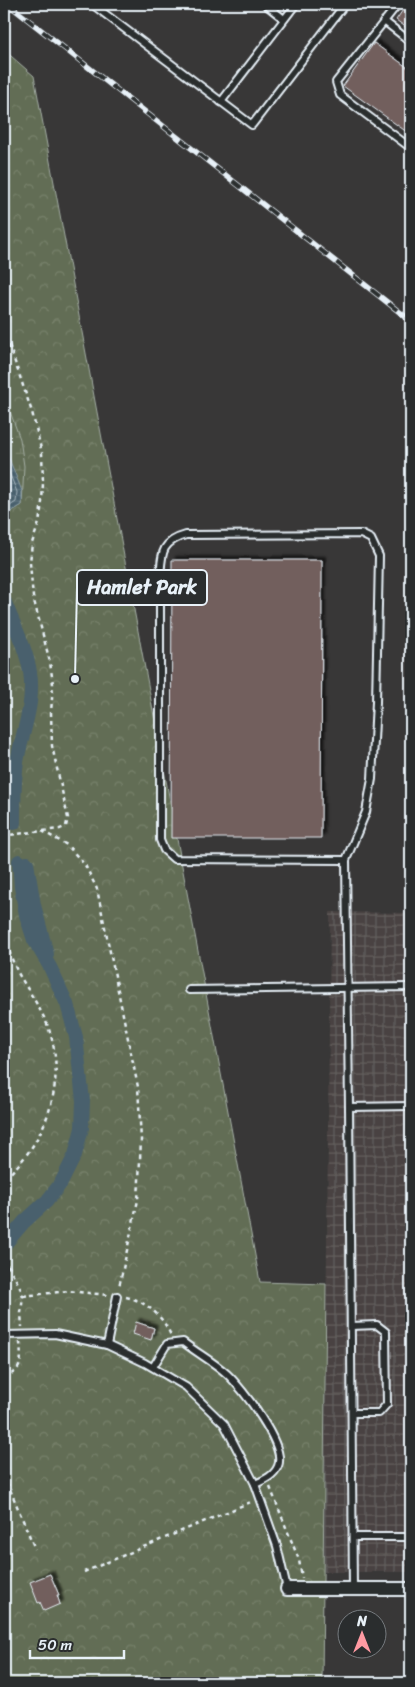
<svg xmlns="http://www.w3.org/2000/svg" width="415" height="1687" viewBox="0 0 415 1687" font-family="Sriracha,sans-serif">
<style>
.industrial{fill:url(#industrial-grid)}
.forest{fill:url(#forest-crowns);stroke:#a5afa6}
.wetland{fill:url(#wetland-marsh);stroke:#a5afa6}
.water{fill:url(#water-rules);stroke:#899ba5}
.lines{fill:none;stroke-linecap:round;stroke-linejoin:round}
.shore{stroke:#a8b7c0;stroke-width:1}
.canal{stroke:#49616d;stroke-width:14}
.building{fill:#725f5d;stroke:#e8f1f8;filter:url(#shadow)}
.lane-casing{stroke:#e8f1f8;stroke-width:10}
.street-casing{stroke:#e8f1f8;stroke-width:16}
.path{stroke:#e8f1f8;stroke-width:2.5;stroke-dasharray:4 4;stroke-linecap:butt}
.lane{stroke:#2a2d2e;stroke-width:6}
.street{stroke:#2a2d2e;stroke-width:12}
.rail-casing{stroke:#e8f1f8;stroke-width:5.5}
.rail{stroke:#2a2d2e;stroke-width:4;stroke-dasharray:11;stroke-linecap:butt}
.leader{fill:none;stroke:#e8f1f8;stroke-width:2}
.callout-dot{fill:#e8f1f8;stroke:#2a2d2e;stroke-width:2}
.callout{fill:#2a2d2e;stroke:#e8f1f8;stroke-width:2}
.callout-label{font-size:20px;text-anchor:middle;font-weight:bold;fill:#e8f1f8}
</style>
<defs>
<pattern id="industrial-grid" width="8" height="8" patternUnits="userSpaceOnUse" patternTransform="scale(1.25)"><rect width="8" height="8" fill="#494342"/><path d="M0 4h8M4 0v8" fill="none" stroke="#635f5e"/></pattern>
<pattern id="forest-crowns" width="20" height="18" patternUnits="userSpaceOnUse" patternTransform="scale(1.25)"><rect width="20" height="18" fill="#626d54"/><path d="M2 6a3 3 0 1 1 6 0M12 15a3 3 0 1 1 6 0" fill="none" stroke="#78826d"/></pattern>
<pattern id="wetland-marsh" width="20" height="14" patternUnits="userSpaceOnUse" patternTransform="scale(1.25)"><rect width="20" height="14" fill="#626d54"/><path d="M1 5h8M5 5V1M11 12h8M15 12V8" fill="none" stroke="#78826d"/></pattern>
<pattern id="water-rules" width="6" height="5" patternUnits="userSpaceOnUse" patternTransform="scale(1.25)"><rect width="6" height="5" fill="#49616d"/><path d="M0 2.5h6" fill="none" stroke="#637883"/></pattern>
<filter id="shadow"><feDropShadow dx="3.5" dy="-3.5" stdDeviation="1" flood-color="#0009"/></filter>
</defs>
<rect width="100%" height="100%" fill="#383737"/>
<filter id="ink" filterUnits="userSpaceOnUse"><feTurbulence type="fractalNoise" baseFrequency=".02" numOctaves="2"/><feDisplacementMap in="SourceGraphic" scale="10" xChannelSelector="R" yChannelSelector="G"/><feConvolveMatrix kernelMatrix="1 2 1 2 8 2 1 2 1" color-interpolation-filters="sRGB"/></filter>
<g filter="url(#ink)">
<path class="industrial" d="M330,912l81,1v659h-87z"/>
<path class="forest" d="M4,50l30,26 226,1206 66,2 -4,399h-318z"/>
<path class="wetland" d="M4,395l16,44 4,27 -2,39 -18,11z"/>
<path class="water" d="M4,446l18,45v14l-18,11z"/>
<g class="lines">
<path class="shore" d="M4,460l13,32 -1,10 -12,8"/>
<g class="canal">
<path d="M4,600c9,24 22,47 26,72 5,32 -8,60 -13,90 -3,20 -3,41 -3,61"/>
<path d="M27,863l7,42 13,49"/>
<path d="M6,1243l18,-21 23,-21 14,-18 14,-28 7,-27 1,-27 -7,-64 -9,-33 -17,-37 -16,-27 -8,-25 -5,-28 -2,-26"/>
</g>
</g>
<g class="building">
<path d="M407,4h4v27l-15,-11z"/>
<path d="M374,43l37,27v65l-68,-49z"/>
<path d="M172,560h150l-1,278h-150z"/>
<path d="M136,1322l18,6 -3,12 -18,-6z"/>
<path d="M50,1574l9,21h-2l3,9 -16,7 -4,-9 -2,1 -8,-21z"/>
</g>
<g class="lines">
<defs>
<g id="lane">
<path d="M92,4l160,121 93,-121"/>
<path d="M265,4l19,15"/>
<path d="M398,4l-62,78 4,13 71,53"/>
<path d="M384,21l27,21"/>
<path d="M221,102l75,-98"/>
<path d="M346,860l-172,-1 -10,-9 -4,-10v-262c2,-24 0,-36 26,-43l175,-1 10,5 8,17 -3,146 -4,77 -6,33 -20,48 3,247"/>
<path d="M189,990l222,-3"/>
<path d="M351,1326l26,-1 9,7 1,72 -8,9h-27"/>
<path d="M4,1335l51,-1 52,11 38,18 41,24 38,37 31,60 22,62 10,43"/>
<path d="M107,1345l10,-49"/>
<path d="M153,1367l14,-23 16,-2c14,11 31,20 44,32 15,14 60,72 51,92 -4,10 -14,14 -23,18"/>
<path d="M353,1537h58"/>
<path d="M353,1589l-4,-482 62,-1"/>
</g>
<path id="street" d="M287,1589h124"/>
</defs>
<use href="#lane" class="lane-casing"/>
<use href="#street" class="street-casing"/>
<g class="path">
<path d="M4,330l28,82 10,41 1,30 -1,19 -3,21 -7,20 -2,20 3,34 17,65 3,22 -2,29 1,33 16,72 -2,8 -6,3 -52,6 -4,-1"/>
<path d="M42,831l25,14 18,20 12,24 41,198 3,53 -3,60 -19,87"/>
<path d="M4,936c5,14 9,29 17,42 9,15 19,30 26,46 22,55 0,118 -43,155"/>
<path d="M4,1258l16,29 3,9 -2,17 1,14"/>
<path d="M23,1296l45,-5 40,4"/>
<path d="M126,1297c20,4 38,20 45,39"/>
<path d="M4,1377c20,-7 17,-16 16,-35"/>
<path d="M4,1475l31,74"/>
<path d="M270,1487l29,73 3,18"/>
<path d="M84,1572l169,-71"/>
</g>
<use href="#lane" class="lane"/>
<use href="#street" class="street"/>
<defs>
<path id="rail" d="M8,4l403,317"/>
</defs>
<use href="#rail" class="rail-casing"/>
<use href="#rail" class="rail"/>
</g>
</g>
<path class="leader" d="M75 679L77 587"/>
<circle class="callout-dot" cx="75" cy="679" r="5"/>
<rect class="callout" x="77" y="570" width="130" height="35" rx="5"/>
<g class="callout-label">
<text x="142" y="594">Hamlet Park</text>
</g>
<rect width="415" height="1687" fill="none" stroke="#2a2d2e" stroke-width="20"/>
<rect x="10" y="10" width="395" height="1667" fill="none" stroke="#e8f1f8" stroke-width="2" filter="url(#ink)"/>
<g transform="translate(362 1634)"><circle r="24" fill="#2a2d2e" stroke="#767b7f"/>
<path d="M0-4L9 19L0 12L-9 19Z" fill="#ff9aa2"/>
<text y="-8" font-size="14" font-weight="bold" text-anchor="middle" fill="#e8f1f8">N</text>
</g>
<path d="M30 1650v8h94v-8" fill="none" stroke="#e8f1f8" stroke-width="2.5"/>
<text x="38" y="1650" font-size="15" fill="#e8f1f8" stroke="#2a2d2e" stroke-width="4" paint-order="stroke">50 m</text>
</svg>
